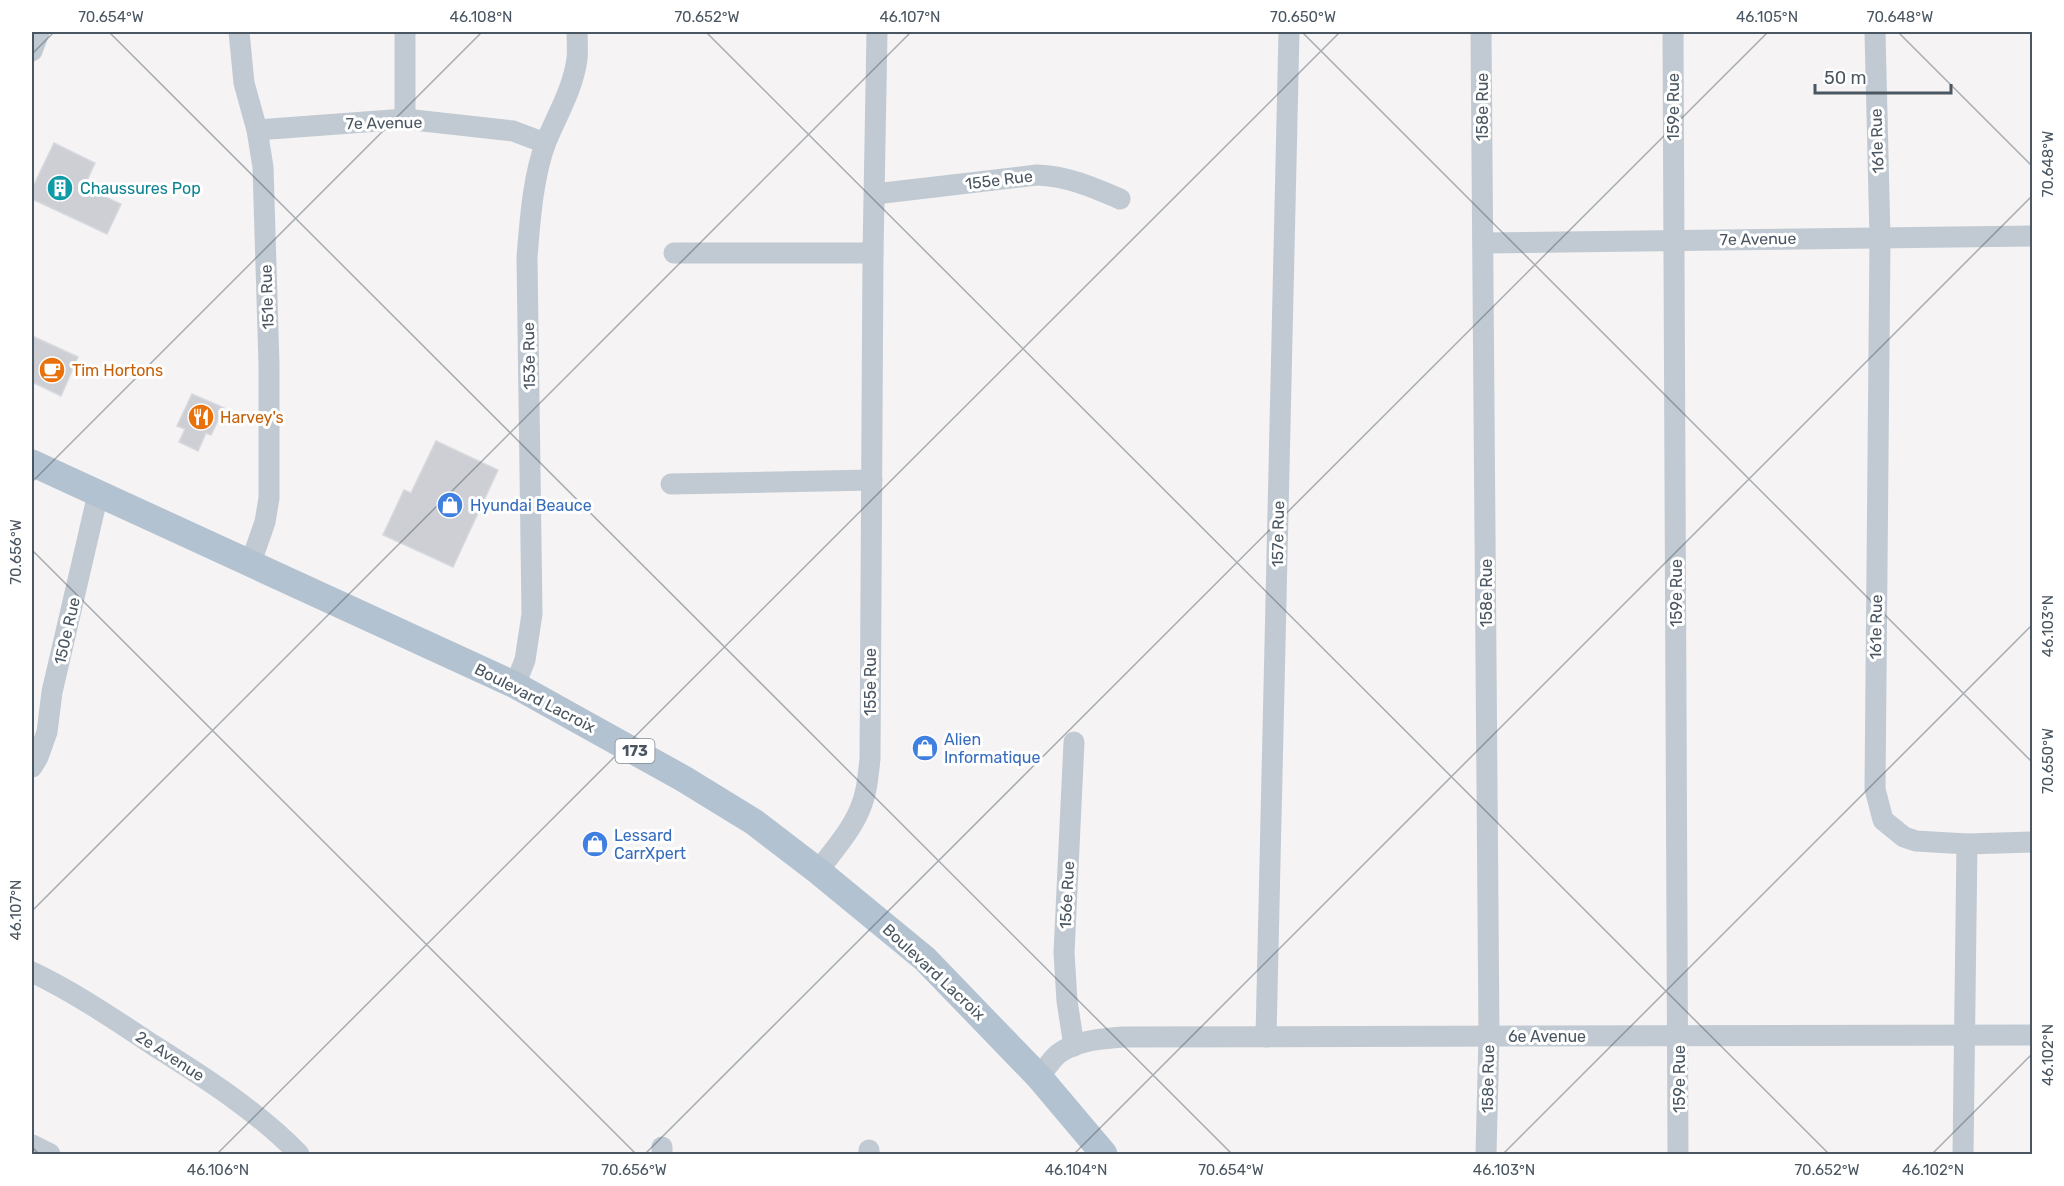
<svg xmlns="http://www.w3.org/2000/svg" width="2064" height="1186" viewBox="0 0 2064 1186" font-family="Rubik,sans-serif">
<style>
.building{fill:#cdcfd5;stroke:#d7d9de;stroke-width:1.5}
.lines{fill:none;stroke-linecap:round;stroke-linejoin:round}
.minor{stroke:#c1cad2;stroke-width:21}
.major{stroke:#b3c2d1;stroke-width:27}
.ticks{fill:none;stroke:#4a5661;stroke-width:1.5;stroke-opacity:0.45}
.labels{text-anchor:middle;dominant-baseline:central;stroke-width:6;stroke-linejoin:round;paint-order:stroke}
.shield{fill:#fff;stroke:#808990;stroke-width:1.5}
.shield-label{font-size:15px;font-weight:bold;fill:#4a5661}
.street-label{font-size:16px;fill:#4a5661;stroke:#fff}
.culture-label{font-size:16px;fill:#0d838f;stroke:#fff;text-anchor:start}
.food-label{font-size:16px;fill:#c56008;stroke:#fff;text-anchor:start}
.shop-label{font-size:16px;fill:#366cbe;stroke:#fff;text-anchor:start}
.neatline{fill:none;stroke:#4a5661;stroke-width:2}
.ticks-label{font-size:15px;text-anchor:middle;fill:#4a5661}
</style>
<rect width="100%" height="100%" fill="#f5f3f3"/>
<g class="building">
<path d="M54,143l41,20 -11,24 37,17 -14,30 -75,-35v-10z"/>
<path d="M32,336l46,21 -17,39 -29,-14z"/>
<path d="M192,394l32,14 -13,27 -5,-2 -8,18 -19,-9 6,-13 -8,-3z"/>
<path d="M436,441l62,29 -45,97 -70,-32 21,-45 7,3z"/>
</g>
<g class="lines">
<g class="minor">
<path d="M239,32l5,51 13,47 6,37 6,198v133l-4,24 -14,40"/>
<path d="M405,32v87"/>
<path d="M1481,32l8,1004 -3,118"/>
<path d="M1673,32l5,1122"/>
<path d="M1875,32l5,206 -5,551 8,31 21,17 12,4 51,3 65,-2"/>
<path d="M32,51l7,-19"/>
<path d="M257,130l148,-11 108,12 32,12"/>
<path d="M875,194l162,-19c30,1 55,12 83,24"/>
<path d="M1483,243l549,-7"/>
<path d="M674,253h199"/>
<path d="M671,484l201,-4"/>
<path d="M515,685l10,-25 7,-46 -5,-357c3,-37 6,-81 19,-115 11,-27 27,-53 31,-83 1,-9 0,-18 0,-27"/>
<path d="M1074,742l-10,211 3,48 7,45"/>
<path d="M32,767l6,-10 9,-25 5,-40 46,-198"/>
<path d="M818,871c15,-20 33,-40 42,-62 7,-16 8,-33 10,-50l3,-506 4,-221"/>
<path d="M32,972c42,20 82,47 121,73 51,32 104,66 146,109"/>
<path d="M1266,1037l23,-1005"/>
<path d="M1039,1077c6,-7 12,-17 19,-23 18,-14 44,-15 65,-17l909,-2"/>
<path d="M32,1145l18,9"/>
<path d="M662,1154v-7"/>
<path d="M869,1154v-4"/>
<path d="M1963,1154l4,-310"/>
</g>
<path class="major" d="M32,463l483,222 169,94 70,43 64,49 107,88 114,118 65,77"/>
</g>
<path class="ticks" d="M109,32l1123,1122M706,32l1123,1122M1302,32l730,730M1898,32l134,134M32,54l22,-22M32,482l450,-450M32,550l604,604M32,911l879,-879M32,1147l7,7M217,1154l1123,-1122M645,1154l1123,-1122M1074,1154l958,-958M1503,1154l529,-529M1932,1154l100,-100"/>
<defs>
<symbol id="building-disc" viewBox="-11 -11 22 22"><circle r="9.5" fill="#0f9aa8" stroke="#fff"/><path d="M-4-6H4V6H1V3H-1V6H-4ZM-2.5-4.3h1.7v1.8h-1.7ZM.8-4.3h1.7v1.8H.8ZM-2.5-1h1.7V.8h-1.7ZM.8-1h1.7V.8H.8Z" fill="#fff"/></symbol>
<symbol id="cafe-disc" viewBox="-11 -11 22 22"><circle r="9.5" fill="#e8710a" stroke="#fff"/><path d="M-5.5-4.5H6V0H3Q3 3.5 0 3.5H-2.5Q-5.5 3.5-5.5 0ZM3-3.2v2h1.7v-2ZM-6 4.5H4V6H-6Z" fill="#fff"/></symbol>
<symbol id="restaurant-disc" viewBox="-11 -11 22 22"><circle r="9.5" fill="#e8710a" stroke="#fff"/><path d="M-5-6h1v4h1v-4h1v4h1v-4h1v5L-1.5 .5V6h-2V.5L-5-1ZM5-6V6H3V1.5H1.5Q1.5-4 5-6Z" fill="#fff"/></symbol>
<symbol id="shop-disc" viewBox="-11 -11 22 22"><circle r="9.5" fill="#3f7fe0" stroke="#fff"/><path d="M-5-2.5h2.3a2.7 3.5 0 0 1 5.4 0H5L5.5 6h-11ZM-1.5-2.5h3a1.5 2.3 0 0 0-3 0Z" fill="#fff"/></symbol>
</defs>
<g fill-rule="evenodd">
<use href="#building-disc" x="45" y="173" width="30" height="30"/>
<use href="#cafe-disc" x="37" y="355" width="30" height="30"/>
<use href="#restaurant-disc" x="186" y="402" width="30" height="30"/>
<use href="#shop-disc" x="435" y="490" width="30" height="30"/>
<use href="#shop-disc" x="910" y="733" width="30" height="30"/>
<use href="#shop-disc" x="580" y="829" width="30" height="30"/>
</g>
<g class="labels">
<rect class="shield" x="615.5" y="739" width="39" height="24" rx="4.5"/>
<g class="shield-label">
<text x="635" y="751">173</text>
</g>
<g class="street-label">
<text transform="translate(1482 107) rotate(-90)">158e Rue</text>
<text transform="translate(1673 107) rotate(-90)">159e Rue</text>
<text transform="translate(384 123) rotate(-1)">7e Avenue</text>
<text transform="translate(1877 141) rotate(-92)">161e Rue</text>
<text transform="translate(999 180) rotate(-7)">155e Rue</text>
<text transform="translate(1758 239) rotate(-1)">7e Avenue</text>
<text transform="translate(267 297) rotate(-92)">151e Rue</text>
<text transform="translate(529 356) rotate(-91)">153e Rue</text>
<text transform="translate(1278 534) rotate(-89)">157e Rue</text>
<text transform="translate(1486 593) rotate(-90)">158e Rue</text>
<text transform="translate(1676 593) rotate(-90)">159e Rue</text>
<text transform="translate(1876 627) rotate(-89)">161e Rue</text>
<text transform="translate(67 631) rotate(-77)">150e Rue</text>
<text transform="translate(870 682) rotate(-90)">155e Rue</text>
<text transform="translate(535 698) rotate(27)">Boulevard Lacroix</text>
<text transform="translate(1067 895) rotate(-87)">156e Rue</text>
<text transform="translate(934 972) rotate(43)">Boulevard Lacroix</text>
<text x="1547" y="1036">6e Avenue</text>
<text transform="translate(170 1056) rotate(33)">2e Avenue</text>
<text transform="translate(1488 1079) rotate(-89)">158e Rue</text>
<text transform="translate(1679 1079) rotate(-90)">159e Rue</text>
</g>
<g class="culture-label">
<text x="80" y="188">Chaussures Pop</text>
</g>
<g class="food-label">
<text x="72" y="370">Tim Hortons</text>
<text x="220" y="417">Harvey's</text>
</g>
<g class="shop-label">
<text x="470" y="505">Hyundai Beauce</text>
<text x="944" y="739">Alien<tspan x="944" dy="18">Informatique</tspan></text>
<text x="614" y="835">Lessard<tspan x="614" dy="18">CarrXpert</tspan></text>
</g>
</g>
<rect width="2064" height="1186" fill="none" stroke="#ffffff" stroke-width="66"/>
<path d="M1815 84v9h136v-9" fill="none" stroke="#4a5661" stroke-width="3"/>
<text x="1824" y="84" font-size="18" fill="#4a5661" stroke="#ffffff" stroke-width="4.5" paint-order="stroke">50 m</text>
<rect x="33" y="33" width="1998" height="1120" class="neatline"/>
<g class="ticks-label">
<text x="111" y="22">70.654°W</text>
<text x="481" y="22">46.108°N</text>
<text x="707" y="22">70.652°W</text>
<text x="910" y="22">46.107°N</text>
<text x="1303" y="22">70.650°W</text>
<text x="1767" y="22">46.105°N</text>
<text x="1900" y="22">70.648°W</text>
<text transform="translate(2048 164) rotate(-90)" y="5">70.648°W</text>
<text transform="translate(16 552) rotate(-90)" y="5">70.656°W</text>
<text transform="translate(2048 626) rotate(-90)" y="5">46.103°N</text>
<text transform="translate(2048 761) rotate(-90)" y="5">70.650°W</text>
<text transform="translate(16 910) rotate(-90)" y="5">46.107°N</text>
<text transform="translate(2048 1055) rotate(-90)" y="5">46.102°N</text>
<text x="218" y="1175">46.106°N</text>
<text x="634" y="1175">70.656°W</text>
<text x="1076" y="1175">46.104°N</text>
<text x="1231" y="1175">70.654°W</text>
<text x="1504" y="1175">46.103°N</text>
<text x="1827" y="1175">70.652°W</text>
<text x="1933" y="1175">46.102°N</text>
</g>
</svg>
